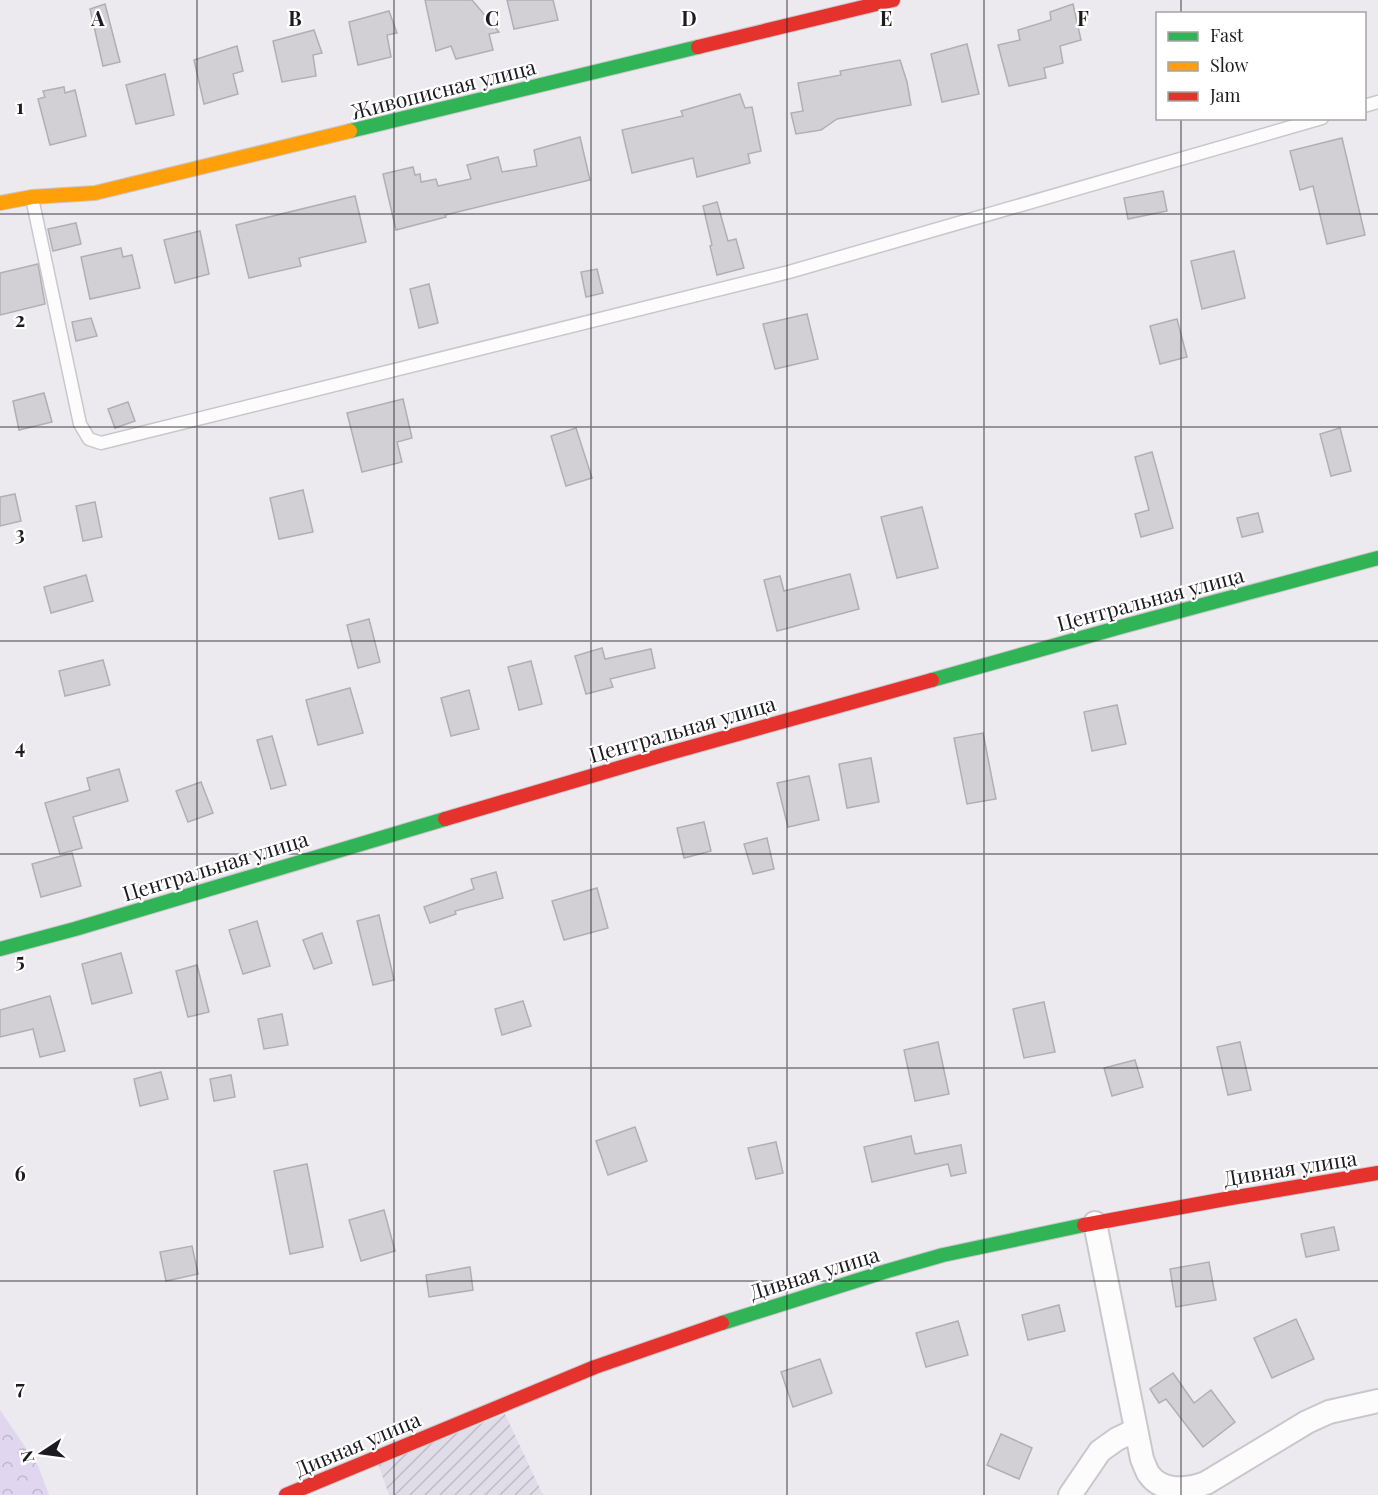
<svg xmlns="http://www.w3.org/2000/svg" width="1378" height="1495" viewBox="0 0 1378 1495" font-family="'Playfair Display',serif">
<style>
.industrial{fill:url(#industrial-furrows)}
.forest{fill:url(#forest-crowns)}
.building{fill:#d3d0d5;stroke:#b1afb4;stroke-width:1.5}
.lines{fill:none;stroke-linecap:round;stroke-linejoin:round}
.lane-casing{stroke:#c9c7cc;stroke-width:15}
.street-casing{stroke:#c9c7cc;stroke-width:26}
.fast-casing{stroke:#c9c7cc;stroke-width:16}
.slow-casing{stroke:#c9c7cc;stroke-width:16}
.jam-casing{stroke:#c9c7cc;stroke-width:16}
.lane{stroke:#fcfcfd;stroke-width:12}
.street{stroke:#fcfcfd;stroke-width:22}
.fast{stroke:#30b455;stroke-width:14}
.slow{stroke:#ff9f0a;stroke-width:14}
.jam{stroke:#e5322d;stroke-width:14}
.grid{fill:none;stroke:#1c1b1f;stroke-width:1.5;stroke-opacity:0.55}
.labels{text-anchor:middle;dominant-baseline:central;stroke-width:4.5;stroke-linejoin:round;paint-order:stroke}
.street-label{font-size:21px;fill:#1c1b1f;stroke:#fff}
.grid-label{font-size:20px;text-anchor:middle;font-weight:bold;fill:#1c1b1f;stroke:#fff;stroke-width:4.5;stroke-linejoin:round;paint-order:stroke}
</style>
<defs>
<pattern id="industrial-furrows" width="10" height="10" patternUnits="userSpaceOnUse" patternTransform="scale(1.5)"><rect width="10" height="10" fill="#e0dce8"/><path d="M-1 1l2-2M0 10L10 0M9 11l2-2" fill="none" stroke="#c0bcc7"/></pattern>
<pattern id="forest-crowns" width="20" height="18" patternUnits="userSpaceOnUse" patternTransform="scale(1.5)"><rect width="20" height="18" fill="#e0d6f0"/><path d="M2 6a3 3 0 1 1 6 0M12 15a3 3 0 1 1 6 0" fill="none" stroke="#c0b7cd"/></pattern>
</defs>
<rect width="100%" height="100%" fill="#ece9ef"/>
<path class="industrial" d="M505,1414l38,81h-154l-11,-31z"/>
<path class="forest" d="M0,1410l38,56 11,29h-49z"/>
<g class="building">
<path d="M425,0h47l27,32 -10,2 4,16 -37,9 -5,-13 -15,5z"/>
<path d="M507,0h46l5,20 -44,9z"/>
<path d="M105,4l15,58 -17,4 -13,-57z"/>
<path d="M1073,4l8,36 -21,6 3,17 -19,5 2,10 -37,8 -11,-41 22,-5 -2,-10 33,-10 -1,-8z"/>
<path d="M389,11l8,22 -10,2 4,22 -33,8 -9,-43z"/>
<path d="M314,30l8,23 -9,2 3,21 -34,6 -9,-41z"/>
<path d="M967,44l12,50 -37,8 -11,-48z"/>
<path d="M237,46l6,25 -10,3 5,20 -34,10 -10,-44z"/>
<path d="M900,60l7,22 4,23 -74,14 -16,11 -25,4 -5,-21 12,-2 -5,-28 43,-8 -1,-4z"/>
<path d="M165,74l9,41 -38,9 -10,-39z"/>
<path d="M64,87l1,6 10,-3 11,46 -36,9 -12,-46 7,-2 -2,-6z"/>
<path d="M740,94l5,14 7,-1 9,44 -13,3 2,9 -53,14 -4,-19 -61,15 -10,-43 61,-14 -2,-5z"/>
<path d="M580,137l10,43 -145,35 1,2 -50,13 -13,-56 30,-7 2,8 5,-1 1,8 15,-3 2,7 33,-7 -4,-14 31,-8 4,15 35,-6 -3,-16z"/>
<path d="M1342,138l23,97 -38,9 -14,-58 -13,4 -10,-39z"/>
<path d="M1163,191l4,20 -39,8 -4,-21z"/>
<path d="M355,196l11,46 -67,16 2,8 -52,12 -13,-53z"/>
<path d="M717,202l11,39 8,-2 8,29 -27,7 -7,-29 2,-1 -9,-39z"/>
<path d="M76,223l5,21 -28,7 -5,-22z"/>
<path d="M200,231l9,43 -34,9 -11,-43z"/>
<path d="M121,248l2,9 9,-2 8,33 -50,11 -9,-42z"/>
<path d="M1234,251l11,47 -43,11 -11,-48z"/>
<path d="M38,264l7,40 -45,11v-42z"/>
<path d="M597,269l6,24 -17,4 -5,-25z"/>
<path d="M429,284l9,39 -19,5 -9,-39z"/>
<path d="M807,314l11,45 -43,10 -12,-45z"/>
<path d="M91,318l6,18 -21,5 -4,-19z"/>
<path d="M1177,319l10,38 -27,7 -10,-38z"/>
<path d="M44,393l8,29 -33,8 -6,-29z"/>
<path d="M403,399l9,39 -15,4 5,20 -40,10 -15,-59z"/>
<path d="M128,402l7,19 -20,7 -7,-19z"/>
<path d="M576,428l16,50 -26,8 -15,-50z"/>
<path d="M1340,428l11,43 -20,5 -11,-42z"/>
<path d="M1152,452l21,76 -32,9 -6,-23 14,-4 -14,-53z"/>
<path d="M303,490l10,42 -34,7 -9,-41z"/>
<path d="M15,494l6,27 -21,5v-29z"/>
<path d="M95,502l7,35 -19,4 -7,-35z"/>
<path d="M922,507l16,61 -41,10 -16,-61z"/>
<path d="M1258,513l5,19 -21,5 -5,-19z"/>
<path d="M850,574l9,35 -82,22 -13,-51 16,-4 4,15z"/>
<path d="M86,575l7,26 -42,12 -7,-26z"/>
<path d="M369,619l11,43 -22,6 -11,-43z"/>
<path d="M602,648l3,11 46,-10 4,19 -45,11 3,8 -27,7 -11,-38z"/>
<path d="M103,660l7,25 -45,11 -6,-25z"/>
<path d="M531,661l11,43 -23,6 -11,-43z"/>
<path d="M350,688l13,45 -45,12 -12,-45z"/>
<path d="M469,690l10,39 -28,7 -10,-38z"/>
<path d="M1117,705l9,39 -34,7 -8,-39z"/>
<path d="M983,733l13,66 -29,5 -13,-66z"/>
<path d="M272,736l14,49 -15,4 -14,-49z"/>
<path d="M871,758l8,44 -32,6 -8,-44z"/>
<path d="M119,769l9,32 -55,16 9,31 -22,6 -15,-51 45,-13 -3,-12z"/>
<path d="M809,776l10,44 -31,7 -11,-44z"/>
<path d="M201,782l12,31 -25,9 -12,-31z"/>
<path d="M704,822l7,29 -27,7 -7,-30z"/>
<path d="M767,838l7,31 -21,5 -9,-30z"/>
<path d="M72,853l9,33 -40,11 -9,-33z"/>
<path d="M496,872l7,26 -48,13 1,3 -26,9 -6,-16 50,-18 -3,-10z"/>
<path d="M597,888l11,40 -44,12 -12,-39z"/>
<path d="M379,915l15,65 -21,5 -16,-64z"/>
<path d="M257,921l13,45 -27,8 -14,-44z"/>
<path d="M322,933l10,30 -18,6 -11,-29z"/>
<path d="M121,953l11,40 -40,11 -10,-40z"/>
<path d="M197,965l12,47 -21,5 -12,-46z"/>
<path d="M50,996l15,55 -25,6 -7,-28 -33,8v-27z"/>
<path d="M523,1001l8,25 -29,9 -7,-26z"/>
<path d="M1044,1002l11,50 -31,6 -11,-49z"/>
<path d="M282,1014l6,31 -24,4 -6,-30z"/>
<path d="M938,1042l11,52 -34,7 -11,-51z"/>
<path d="M1240,1042l11,48 -23,5 -11,-48z"/>
<path d="M1135,1060l8,27 -31,9 -8,-28z"/>
<path d="M161,1072l7,27 -28,7 -6,-27z"/>
<path d="M231,1075l4,22 -21,4 -4,-22z"/>
<path d="M635,1127l12,34 -39,14 -12,-34z"/>
<path d="M911,1136l4,18 46,-9 5,28 -15,3 -3,-12 -76,18 -8,-35z"/>
<path d="M776,1142l7,31 -27,6 -8,-31z"/>
<path d="M307,1164l16,83 -33,7 -16,-83z"/>
<path d="M384,1210l11,41 -34,10 -12,-41z"/>
<path d="M1334,1227l5,23 -33,7 -5,-23z"/>
<path d="M192,1246l6,28 -32,7 -6,-29z"/>
<path d="M1209,1262l7,38 -40,7 -6,-38z"/>
<path d="M470,1267l3,23 -44,7 -3,-22z"/>
<path d="M1059,1305l6,26 -37,9 -6,-25z"/>
<path d="M1296,1319l18,40 -42,19 -18,-40z"/>
<path d="M958,1321l10,34 -42,12 -10,-34z"/>
<path d="M820,1359l12,34 -39,14 -12,-35z"/>
<path d="M1173,1373l21,30 17,-13 24,32 -32,25 -37,-48 -7,4 -9,-14z"/>
<path d="M1001,1434l31,14 -13,31 -32,-14z"/>
</g>
<g class="lines">
<defs>
<g id="lane">
<path d="M1364,106l14,-4"/>
<path d="M32,198l48,226 9,15 12,4 688,-171 533,-154"/>
</g>
<g id="street">
<path d="M1095,1223l47,236c2,5 4,10 6,14 13,20 39,17 58,10l101,-61 22,-10 49,-11"/>
<path d="M1070,1495l30,-44 17,-12 19,-9"/>
</g>
<g id="fast">
<path d="M350,131l348,-84"/>
<path d="M932,680l192,-54 254,-68"/>
<path d="M0,949l75,-20 370,-110"/>
<path d="M722,1323l165,-52 56,-16 141,-30"/>
</g>
<path id="slow" d="M0,203l32,-6 63,-4 255,-62"/>
<g id="jam">
<path d="M698,47l195,-47"/>
<path d="M445,819l221,-65 266,-74"/>
<path d="M1084,1225l147,-27 147,-25"/>
<path d="M286,1495l309,-128 127,-44"/>
</g>
</defs>
<use href="#lane" class="lane-casing"/>
<use href="#street" class="street-casing"/>
<use href="#fast" class="fast-casing"/>
<use href="#slow" class="slow-casing"/>
<use href="#jam" class="jam-casing"/>
<use href="#lane" class="lane"/>
<use href="#street" class="street"/>
<use href="#fast" class="fast"/>
<use href="#slow" class="slow"/>
<use href="#jam" class="jam"/>
</g>
<path class="grid" d="M197,0v1495M394,0v1495M591,0v1495M787,0v1495M984,0v1495M1181,0v14M1181,118v1377M0,214h1378M0,427h1378M0,641h1378M0,854h1378M0,1068h1378M0,1281h1378"/>
<g class="labels">
<g class="street-label">
<text transform="translate(443 88) rotate(-14)">Живописная улица</text>
<text transform="translate(1150 598) rotate(-15)">Центральная улица</text>
<text transform="translate(682 728) rotate(-16)">Центральная улица</text>
<text transform="translate(215 865) rotate(-17)">Центральная улица</text>
<text transform="translate(1290 1167) rotate(-9)">Дивная улица</text>
<text transform="translate(814 1272) rotate(-17)">Дивная улица</text>
<text transform="translate(357 1443) rotate(-23)">Дивная улица</text>
</g>
</g>
<g class="grid-label">
<text x="98" y="26">A</text>
<text x="295" y="26">B</text>
<text x="492" y="26">C</text>
<text x="689" y="26">D</text>
<text x="886" y="26">E</text>
<text x="1083" y="26">F</text>
<text x="20" y="114">1</text>
<text x="20" y="327">2</text>
<text x="20" y="541">3</text>
<text x="20" y="754">4</text>
<text x="20" y="968">5</text>
<text x="20" y="1181">6</text>
<text x="20" y="1395">7</text>
</g>
<rect x="1156" y="12" width="210" height="108" fill="#ffffff" stroke="#a4a4a5" stroke-width="1.5"/>
<rect x="1168" y="32" width="30" height="9" fill="#30b455" stroke="#a4a4a5" stroke-width="1.5"/>
<text x="1210" y="42" font-size="18" fill="#1c1b1f">Fast</text>
<rect x="1168" y="62" width="30" height="9" fill="#ff9f0a" stroke="#a4a4a5" stroke-width="1.5"/>
<text x="1210" y="72" font-size="18" fill="#1c1b1f">Slow</text>
<rect x="1168" y="92" width="30" height="9" fill="#e5322d" stroke="#a4a4a5" stroke-width="1.5"/>
<text x="1210" y="102" font-size="18" fill="#1c1b1f">Jam</text>
<g transform="translate(42 1453) rotate(257)" stroke="#ffffff" stroke-width="4.5" paint-order="stroke">
<path d="M0-4.5L10 22L0 15L-10 22Z" fill="#1c1b1f"/>
<text y="-9" font-size="16" font-weight="bold" text-anchor="middle" fill="#1c1b1f">N</text>
</g>
</svg>
